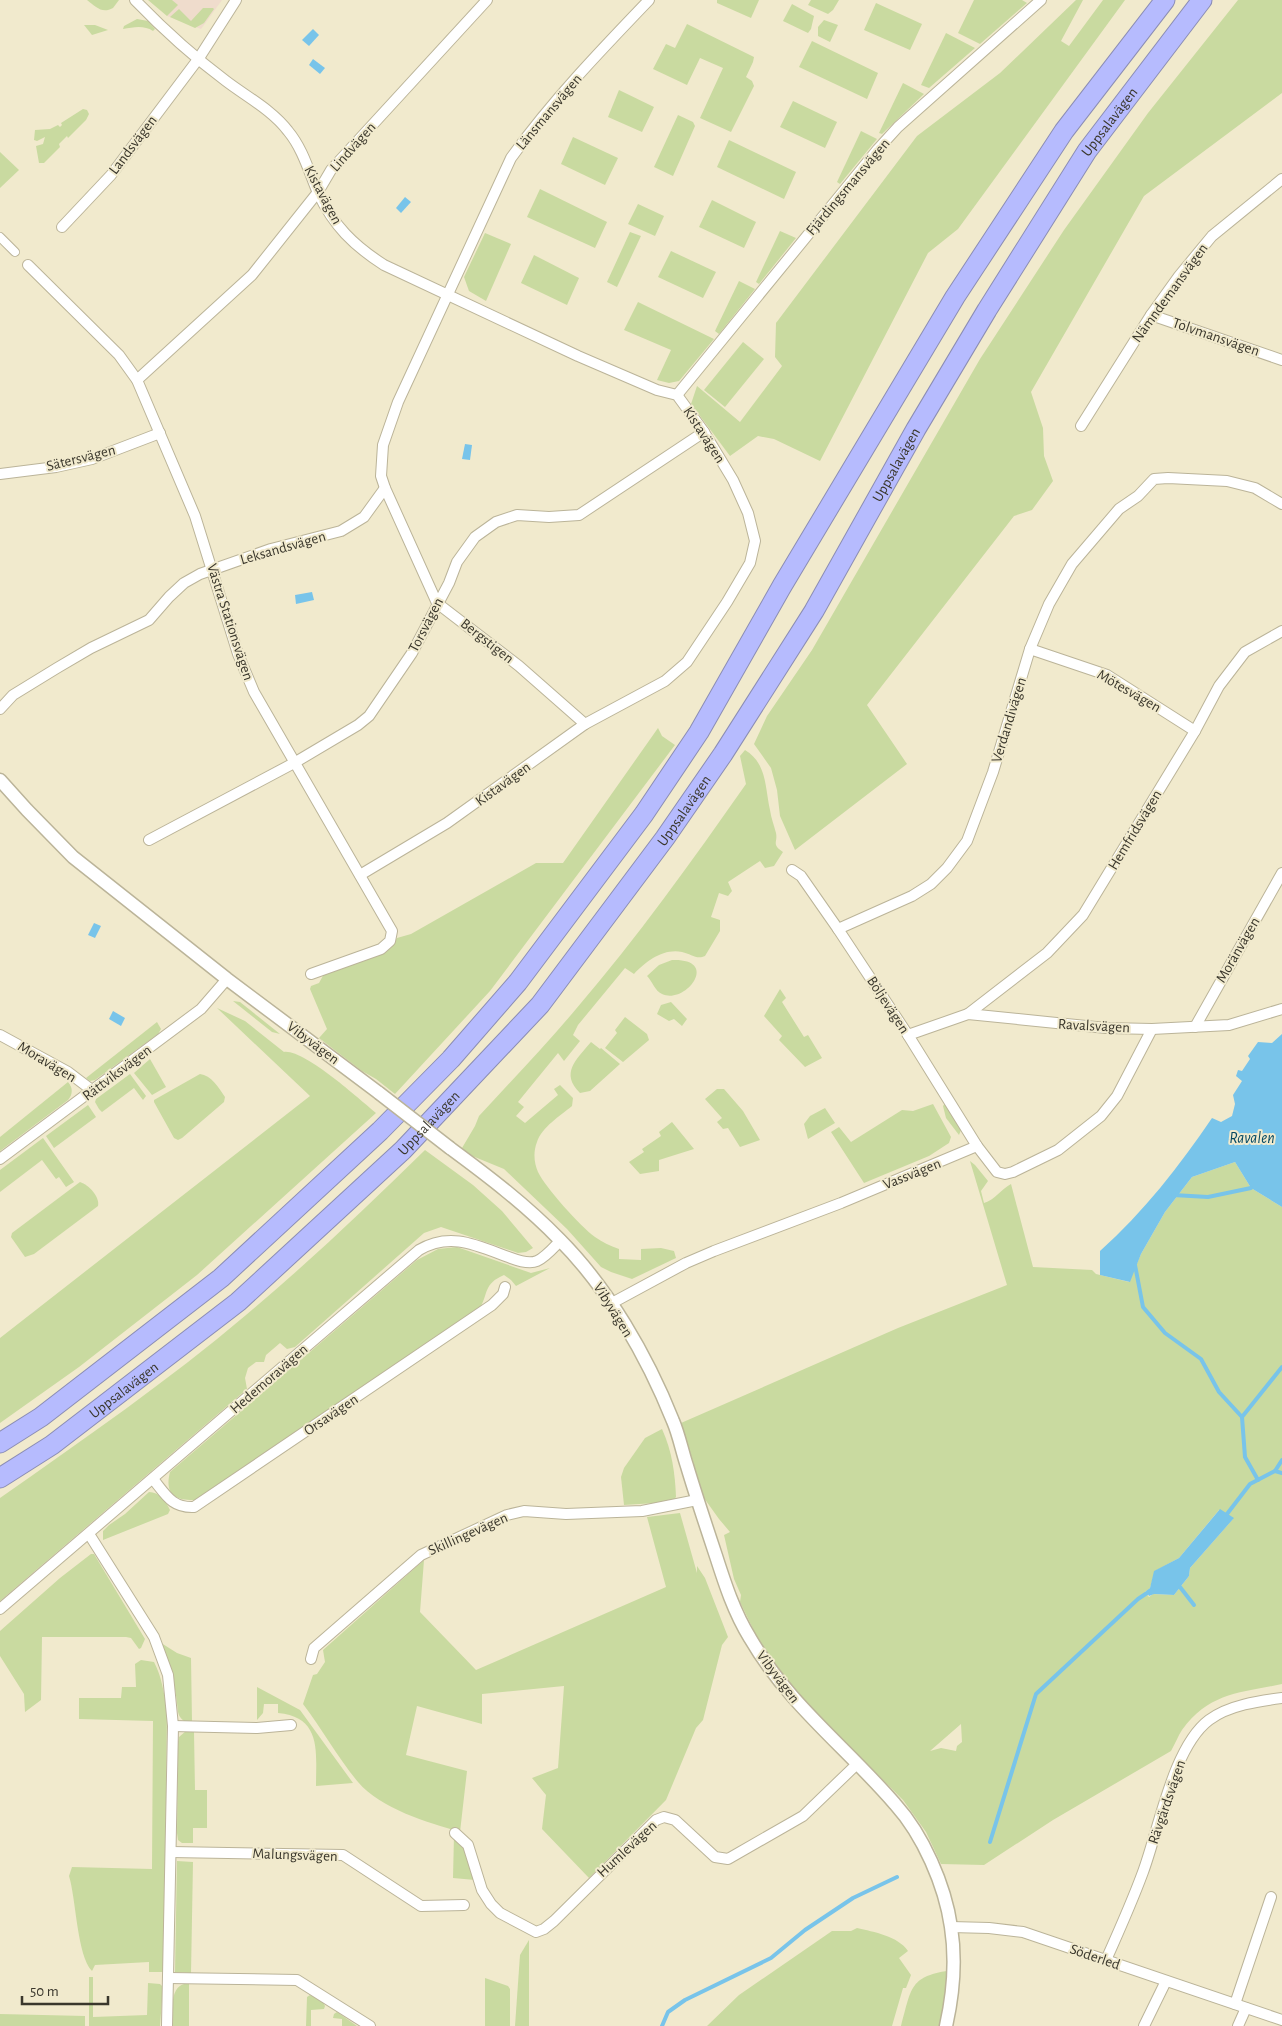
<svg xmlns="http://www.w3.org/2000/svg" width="1282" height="2026" viewBox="0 0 1282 2026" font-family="'Alegreya Sans',sans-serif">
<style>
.commercial{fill:#efdccc}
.green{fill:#c9daa0;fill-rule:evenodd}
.water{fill:#78c4ea}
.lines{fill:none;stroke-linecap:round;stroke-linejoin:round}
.stream{stroke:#78c4ea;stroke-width:4}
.pedestrian-casing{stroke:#bbb499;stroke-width:10}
.minor-casing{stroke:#bbb499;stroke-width:12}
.tertiary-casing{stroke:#bbb499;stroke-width:15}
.motorway-casing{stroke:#8b8db4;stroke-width:21}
.pedestrian{stroke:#fff;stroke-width:8}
.minor{stroke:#fff;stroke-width:10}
.tertiary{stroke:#fff;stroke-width:12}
.motorway{stroke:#b6bbfe;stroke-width:19}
.tertiary-bridge-casing{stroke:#bbb499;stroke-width:15;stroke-linecap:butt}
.tertiary-bridge{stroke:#fff;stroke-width:12}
.labels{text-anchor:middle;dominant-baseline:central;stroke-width:4;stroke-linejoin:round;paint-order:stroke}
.street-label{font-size:15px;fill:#3a372c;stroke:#f1eacd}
.water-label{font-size:16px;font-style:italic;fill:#054862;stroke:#f1eacd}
</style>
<rect width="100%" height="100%" fill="#f1eacd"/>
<path class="commercial" d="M156,0h66l-21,29 -34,-13z"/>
<g class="green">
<path d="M87,0h32l-6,8c-11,6 -17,-1 -26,-8z"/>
<path d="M148,0h24l6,5 -11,11z"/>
<path d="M717,0h42l-8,18 -34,-15z"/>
<path d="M811,0h28l-6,10 -5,4 -20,-9z"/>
<path d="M974,0h48l5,3 -47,41 -22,-11z"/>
<path d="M1076,0h7l-22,41 8,5 34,-46h22l-167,229 -30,24 -108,208 -46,-22 -16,-3 -28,20 -39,-52 6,-18 43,36 42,-56 -7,-9 1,-34 141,-187 83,-63z"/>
<path d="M1238,0h44v93l-138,103 -113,196 12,36 1,28 9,25 -21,29 -18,6 -147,189 40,59 -112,86 -15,-34 -3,-26 -6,-22 -17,-24 13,-28 45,-66 168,-291 84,-129 84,-117z"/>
<path d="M876,3l46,21 -12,26 -46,-20z"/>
<path d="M792,4l22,12 -3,13 -3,4 -25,-12z"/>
<path d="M203,8h10l1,1 -10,14 -9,5 -25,-11 9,-8 12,12z"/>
<path d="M137,19l11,2 7,8 -2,2c-9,-6 -19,-4 -30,-2l1,-3z"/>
<path d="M824,20l14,5 -8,17 -12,-6v-9z"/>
<path d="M687,24l67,33 -1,5 -7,15 6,4 2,5 -23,46 -31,-14 23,-50 -23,-10 -13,27 -34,-16 13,-25 9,4z"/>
<path d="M84,25h11l13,5 -16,5z"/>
<path d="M946,33l29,15 -46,40 -8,-3z"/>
<path d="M812,41l66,32 -11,26 -68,-32z"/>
<path d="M903,83l21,11 -42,40 -3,-1z"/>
<path d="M619,90l35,17 -12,25 -34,-15z"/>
<path d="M793,101l44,21 -12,26 -45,-21z"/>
<path d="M83,109l4,1 2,4 -3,6 -18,18 -1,-2 -8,8 1,3 -16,16h-5l-3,-17 7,-2 2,-7 -8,4 -3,-1 1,-10 15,-1 8,-4 2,2 2,-2 -1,-2z"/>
<path d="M678,115l15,7 2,4 -22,50 -19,-9z"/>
<path d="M861,131l16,8 -37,45 -3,-2z"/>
<path d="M573,137l45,21 -13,27 -44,-21z"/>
<path d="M729,140l67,32 -12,27 -67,-32z"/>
<path d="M0,152l19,18 -19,18z"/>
<path d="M540,189l67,33 -12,26 -68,-31z"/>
<path d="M712,200l44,22 -12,26 -45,-21z"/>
<path d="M638,204l26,12 -9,20 -27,-12z"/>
<path d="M780,231l16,7 -37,46 -3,-2z"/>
<path d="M630,232l11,4 -24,51 -10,-5z"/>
<path d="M485,233l26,11 -25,57 -17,-10 -5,-14z"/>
<path d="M671,251l45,21 -13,26 -45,-21z"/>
<path d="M534,255l45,23 -12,27 -46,-22z"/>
<path d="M739,281l16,8 -36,45 -4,-3z"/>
<path d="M638,302l76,37 -35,42 -10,2 -12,-3 14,-30 -47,-20z"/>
<path d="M743,342l21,17 -39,48 -21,-17z"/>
<path d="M658,728l4,8 13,9 -185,246 -95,103 -19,-15 -14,-8 -43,-33 8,-9 -17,-40 1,-3 8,-3 6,-11 66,-24 6,-10 14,-4 125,-71h27z"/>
<path d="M745,750c22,13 20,38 25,60 1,8 4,15 6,23 2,10 -5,11 7,19l-9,14 -9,2 -5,-7 -32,21 4,9 -4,5 -9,-3 -8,24 9,3v11l-15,25c-8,4 -14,-2 -23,-4 -18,-4 -36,9 -48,22l-9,-6 -47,57 -5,10 7,6 -16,20 -6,-8 -40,49 6,5 -8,9 9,7 33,-28 -4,-6 6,-4 13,13 -1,8c-12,10 -30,21 -35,36 -4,10 -3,21 1,30 7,15 43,55 57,65 7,5 15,9 24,12v10l22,1v-11l20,-1 13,3 2,7 -44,21 -21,-7 -10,-5 -34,-38 -63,-60 -39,-16 -3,-5 13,-22 4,-10c33,-36 66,-70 97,-107 61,-71 116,-148 170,-225l-6,-28z"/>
<path d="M672,960c49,-2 14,45 -10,34 -7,-3 -10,-13 -15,-18l12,-11z"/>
<path d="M780,989l6,9 -4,4 22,35 4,-2 14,23 -17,9 -26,-27 3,-4 -18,-20z"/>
<path d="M233,1001l7,1 40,32 -8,-2z"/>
<path d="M671,1002l16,17 -5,7 -8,-7 -5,2 -12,-7 4,-9z"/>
<path d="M217,1008l28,13 39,31c20,-3 75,47 92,61l-179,162 -118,92 -79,56v-85l310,-242z"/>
<path d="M625,1017l22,17 2,6 -26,22 -18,-14 12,-15 -2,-3z"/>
<path d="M157,1022l4,7 -3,5 -63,46 -5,1 -4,-3z"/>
<path d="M591,1042l9,7 1,-1 19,16 -30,27 -10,2c-20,-20 -4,-33 11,-51z"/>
<path d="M150,1059l16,28 -14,8 -18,-22z"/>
<path d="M130,1074l16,22 -3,4 -9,-12 -32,24 -3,-3 -4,-7 1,-3z"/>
<path d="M200,1074c11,1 19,14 25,23l-1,5 -42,36 -4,2 -4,-2 -20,-36v-2z"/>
<path d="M68,1082c5,6 5,12 0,18l-68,51v-14z"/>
<path d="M717,1089h7l19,22 17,29 -20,7 -12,-19 -5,1 -6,-7 5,-4 -17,-19z"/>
<path d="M946,1102l13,22 2,6 -2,5 -13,-17 -3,-12z"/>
<path d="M933,1104l18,33 -2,6 -20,13 -65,27 -33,-51 8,-5 12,15 51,-32 11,1z"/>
<path d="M88,1105l8,12 -42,31 -8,-12z"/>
<path d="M825,1108l10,15 -27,16 -4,-15 6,-8z"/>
<path d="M672,1122l22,27 -35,11v11l-19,3 -11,-12 15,-10 -2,-3 19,-13 -2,-4z"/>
<path d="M43,1138l31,44 -8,5 -7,-10 -3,2 -14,-19 -42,32v-22z"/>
<path d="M425,1150l48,35 29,26 31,37 -7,4 -8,1 -77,-26 -17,6 -129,114 -8,2 -7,-6 -14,12 -2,7h-8l-8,6 -3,10 2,11 -247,212v-103c84,-59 168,-117 246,-183 62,-52 121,-108 179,-165z"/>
<path d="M970,1161l5,4 13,16 -7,10 3,12c11,-3 17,-14 27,-19l22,83 59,3 4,4 33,8 12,-28 24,-42 27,-35 43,-15 16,26 31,19v477c-42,9 -72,8 -100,46 -4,6 -7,14 -11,21l-118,69 -69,45 -43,-1 -15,-32 -23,-32 -96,-96 -38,-48 -14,-23 -15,-31 1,-7 -7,-16 -10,-44 6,-3 -11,-13 -15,-21 -23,-75 217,-95 109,-43zM1219,1510l14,9 -43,49 -1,8 -15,19 -21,-1 -4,3 -4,-5 5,-4 5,-17 24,-13zM961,1724l1,18 -5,4 -1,5 -15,-3 -11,3z"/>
<path d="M80,1182c9,3 20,15 18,24l-64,48 -9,3 -14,-20 1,-4z"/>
<path d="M457,1247l74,26 19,-5 -34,18 -5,-6 -7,-5c-21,9 -15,18 -25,35l-282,190c-21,1 -33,-5 -27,-28l247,-212 21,-11z"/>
<path d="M662,1429c10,22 13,44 14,68l-4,5 -48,3 -3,-28 3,-9 21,-30z"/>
<path d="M149,1492c10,0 17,9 21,18l-2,4 -65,26v-9l6,-6 16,-11z"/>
<path d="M680,1513l17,60v-7l8,12 23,59 -6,8 -19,75 -7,8 -30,72 -77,78 -47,-49 4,-34 -14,-17 26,-10 6,-82 -82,8v30l-65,-18 -11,49 61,16 -7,61c-33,-10 -79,-23 -102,-50 -20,-24 -36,-53 -55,-78l10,-29 4,-1 8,-12 -2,-12 101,-90 -4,52 56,58 190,-83 -19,-70z"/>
<path d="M91,1554h3l51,85 -4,9 -2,1 -8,-11 -5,-1h-84l-1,63 -16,12 -1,-18 -24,-38v-25l60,-53z"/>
<path d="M158,1641l19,12 14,5 1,64 -8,-1c-7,-5 -6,-11 -7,-18 -2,-22 -9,-42 -19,-62z"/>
<path d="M141,1660l13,2c8,15 10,32 13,48l-3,262h-15v-10l-54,3 -3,6c-15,-15 -16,-73 -23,-95l3,-9 80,2 1,-148 -74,-2v-21h42l1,-11h14l-1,-23z"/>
<path d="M257,1687l43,23 53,73 -37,3c0,-34 6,-69 -38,-73v-9h-14l-1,9 -6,7z"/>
<path d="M186,1731l8,1 1,58h12v38h-14v15h-11l-4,-3 -1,-7 1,-91 1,-5z"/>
<path d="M454,1835l9,10 12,35 -22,-2z"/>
<path d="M177,1861l16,1 -2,111 -16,-1z"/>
<path d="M857,1928c17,4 41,8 51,23l-9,7 12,17 -5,13h-3l-11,38h-185l32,-31 93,-64h19z"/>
<path d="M529,1940v86h-14l5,-71z"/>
<path d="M953,1970l-7,56h-45c11,-39 8,-50 52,-56z"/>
<path d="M89,1977h4v40l54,-2 1,-32 12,1 3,3 -3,39h-71z"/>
<path d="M485,1978l23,8 2,3v37h-25z"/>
<path d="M184,1984h5v42h-17c1,-13 -3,-38 12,-42z"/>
<path d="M310,1995l13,7 2,4 -1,3 -13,1v16h-5l1,-29z"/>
<path d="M337,2012l20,14h-15v-7l-9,-1 1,-4z"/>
<path d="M0,2014l85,2v10h-85z"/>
</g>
<g class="water">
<path d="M313,29l6,6 -10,11 -7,-6z"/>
<path d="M313,59l12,9 -5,6 -11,-9z"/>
<path d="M405,197l6,5 -10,11 -5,-5z"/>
<path d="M465,444l7,1 -2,15 -8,-1z"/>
<path d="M312,592l2,8 -18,4 -1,-9z"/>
<path d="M94,923l7,3 -6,12 -7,-3z"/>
<path d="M113,1011l12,7 -4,8 -12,-7z"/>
<path d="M1282,1034v173l-31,-19 -16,-26 -43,15 -27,35 -24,42 -11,28 -30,-7v-24c43,-38 80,-86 112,-133l9,4 11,-6 3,-12 -2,-9 9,-14 -6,-5 2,-6 4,1 8,-12 -2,-3 10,-14 14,1z"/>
<path d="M1220,1509l14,9 -44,50 -1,8 -15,19 -20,-1 -5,2 -3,-5 4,-3 4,-17 25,-13z"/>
</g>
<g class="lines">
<g class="stream">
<path d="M1173,1195l35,2 43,-9"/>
<path d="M1135,1265l8,42 22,26 36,26 18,33 23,25 3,40 13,23"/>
<path d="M1242,1417l40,-50"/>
<path d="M1275,1471l7,-11"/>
<path d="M1227,1514l23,-30 25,-13 7,2"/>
<path d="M1180,1587l14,18"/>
<path d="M990,1842l46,-148 102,-95 9,-6"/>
<path d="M662,2026l6,-14 17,-12 86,-42 34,-28 48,-32 44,-21"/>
</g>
<defs>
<path id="pedestrian" d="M0,237l15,15"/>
<g id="minor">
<path d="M135,0c28,29 59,57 91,81 21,16 46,29 62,50 15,18 21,41 30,62 16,33 35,52 66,72l194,91 79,34 20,5 27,37 29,48 15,33 7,28 -5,22 -23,39 -40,60 -22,19 -80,43 -138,99 -87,52"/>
<path d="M62,227l49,-52 88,-117 37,-58"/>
<path d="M28,265l91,90 18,25 58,136 43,138 16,38 138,239 -2,10 -9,8 -70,25"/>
<path d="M1151,315l131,45"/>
<path d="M137,380l115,-105 66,-83 13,-22 156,-170"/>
<path d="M677,395l201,-246 20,-22 143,-127"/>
<path d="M1081,426l70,-111 28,-39 33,-40 70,-57"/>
<path d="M0,474l56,-7 36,-8 68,-26"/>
<path d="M1030,649l77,26 88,56"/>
<path d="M0,709l13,-14 44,-27 34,-20 58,-28 20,-23 15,-14 16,-9 71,-25 70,-18 23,-14 21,-29"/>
<path d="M585,724l-66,-58 -82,-63 -52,-115 -4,-12 2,-31 15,-43 113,-244c41,-57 90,-108 138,-158"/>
<path d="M149,840l145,-77 64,-38 11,-9 43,-63 37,-70 8,-21 18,-25 21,-15 21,-7 32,2 30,-2 125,-83"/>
<path d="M792,870l9,6 37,53 70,106 69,111 20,26 8,2 8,-2 45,-22 43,-34 16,-20 35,-67"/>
<path d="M838,929l74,-33 19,-12 16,-16 20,-27 26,-69 37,-123 19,-45 23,-40 47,-55 19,-13 16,-17 14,-1 59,3 28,7 27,16"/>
<path d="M968,1014l79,-61 36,-38 112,-184 24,-45 26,-34 37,-21"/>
<path d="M1195,1027l87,-154"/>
<path d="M0,1035l68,37 25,19"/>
<path d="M908,1035l60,-21 138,14 46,1 77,-4 53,-16"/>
<path d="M0,1159l201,-150 26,-30"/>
<path d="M612,1303l74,-40 28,-12 127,-48 136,-57"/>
<path d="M153,1479c13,16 19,29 41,28l298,-202 11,-11 2,-7"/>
<path d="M89,1534l65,103 14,38 5,51 -6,300"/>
<path d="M0,1609l419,-359c32,-19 59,-4 92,8 8,3 19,6 26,3 9,-4 17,-14 24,-21"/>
<path d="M311,1659l3,-11 107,-93 86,-40 17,-4 42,3 76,-3 55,-11"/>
<path d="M173,1726l84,2 34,-3"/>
<path d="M455,1833l13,12 14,45 9,14 9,9 36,19 8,-3 10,-8 102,-101 8,-3 11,3 40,37 13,2 75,-43 54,-52"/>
<path d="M171,1852l172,3 78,51 43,-1"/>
<path d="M951,1927l38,1 34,4 259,88"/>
<path d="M1106,1960c13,-29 26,-58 37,-88 16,-43 30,-125 66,-152 20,-15 50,-19 73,-22"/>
<path d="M169,1978l128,2 73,46"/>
<path d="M1235,2004l36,-107"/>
<path d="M1144,2026l22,-45"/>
<path d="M1238,2026l8,-18"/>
</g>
<g id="tertiary">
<path d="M0,780l27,30 46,47 154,122 152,114"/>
<path d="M450,1148c38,28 76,57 109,91 49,49 88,117 114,182 6,14 9,30 14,45 9,30 19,60 29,90 9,28 18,56 34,82 39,67 95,108 145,166 28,31 50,81 56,123 5,32 2,68 -5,99"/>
</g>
<g id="motorway">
<path d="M0,1443l41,-26 180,-139 159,-147 71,-72 67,-77 126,-168 55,-82 83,-146 173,-289 109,-166 101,-131"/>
<path id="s1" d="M0,1478l52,-33 186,-143 165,-152 137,-145 125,-167 58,-84 91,-143 102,-182 71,-119 100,-159 115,-151"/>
</g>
</defs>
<use href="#pedestrian" class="pedestrian-casing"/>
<use href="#minor" class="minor-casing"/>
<use href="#tertiary" class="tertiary-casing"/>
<use href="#motorway" class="motorway-casing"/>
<use href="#pedestrian" class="pedestrian"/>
<use href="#minor" class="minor"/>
<use href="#tertiary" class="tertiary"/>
<use href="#motorway" class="motorway"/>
<defs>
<path id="tertiary-bridge" d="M379,1093l71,55"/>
</defs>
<use href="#tertiary-bridge" class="tertiary-bridge-casing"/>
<use href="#tertiary-bridge" class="tertiary-bridge"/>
</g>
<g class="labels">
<g class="street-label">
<text transform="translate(549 112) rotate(-50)">Länsmansvägen</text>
<text stroke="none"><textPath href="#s1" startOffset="1772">Uppsalavägen</textPath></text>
<text transform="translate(133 145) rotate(-53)">Landsvägen</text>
<text transform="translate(353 147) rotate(-48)">Lindvägen</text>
<text transform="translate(848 187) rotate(-50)">Fjärdingsmansvägen</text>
<text transform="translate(323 195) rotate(62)">Kistavägen</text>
<text transform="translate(1170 293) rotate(-54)">Nämndemansvägen</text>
<text transform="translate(1216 337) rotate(19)">Tolvmansvägen</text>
<text transform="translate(704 435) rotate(57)">Kistavägen</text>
<text transform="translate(81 458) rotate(-14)">Sätersvägen</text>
<text stroke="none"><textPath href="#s1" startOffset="1368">Uppsalavägen</textPath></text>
<text transform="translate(283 548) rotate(-16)">Leksandsvägen</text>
<text transform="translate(230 622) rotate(72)">Västra Stationsvägen</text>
<text transform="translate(426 625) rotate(-63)">Torsvägen</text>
<text transform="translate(487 641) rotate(38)">Bergstigen</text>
<text transform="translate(1129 691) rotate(30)">Mötesvägen</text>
<text transform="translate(1009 720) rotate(-73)">Verdandivägen</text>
<text transform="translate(503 784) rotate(-36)">Kistavägen</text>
<text stroke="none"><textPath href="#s1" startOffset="962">Uppsalavägen</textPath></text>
<text transform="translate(1135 830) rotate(-59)">Hemfridsvägen</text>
<text transform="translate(1238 950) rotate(-60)">Moränvägen</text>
<text transform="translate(888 1005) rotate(57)">Böljevägen</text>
<text transform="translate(1094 1026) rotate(3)">Ravalsvägen</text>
<text transform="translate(313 1043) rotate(37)">Vibyvägen</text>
<text transform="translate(47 1062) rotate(31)">Moravägen</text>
<text transform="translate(117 1073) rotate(-37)">Rättviksvägen</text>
<text stroke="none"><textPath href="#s1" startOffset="558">Uppsalavägen</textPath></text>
<text transform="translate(912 1174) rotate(-22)">Vassvägen</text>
<text transform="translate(613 1310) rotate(58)">Vibyvägen</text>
<text transform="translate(269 1379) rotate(-41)">Hedemoravägen</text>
<text stroke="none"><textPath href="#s1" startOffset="152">Uppsalavägen</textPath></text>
<text transform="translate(331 1415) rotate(-34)">Orsavägen</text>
<text transform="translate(468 1534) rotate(-24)">Skillingevägen</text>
<text transform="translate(778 1677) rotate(53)">Vibyvägen</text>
<text transform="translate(1167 1802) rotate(-71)">Rävgärdsvägen</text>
<text transform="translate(627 1849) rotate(-43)">Humlevägen</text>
<text transform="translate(295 1855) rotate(2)">Malungsvägen</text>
<text transform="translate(1095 1957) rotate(19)">Söderled</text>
</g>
<g class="water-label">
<text x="1252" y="1138">Ravalen</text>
</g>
</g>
<path d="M22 1996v8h86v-8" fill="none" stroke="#3a372c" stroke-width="2.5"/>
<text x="30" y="1996" font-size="15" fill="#3a372c" stroke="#f1eacd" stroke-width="4" paint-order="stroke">50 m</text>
</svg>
